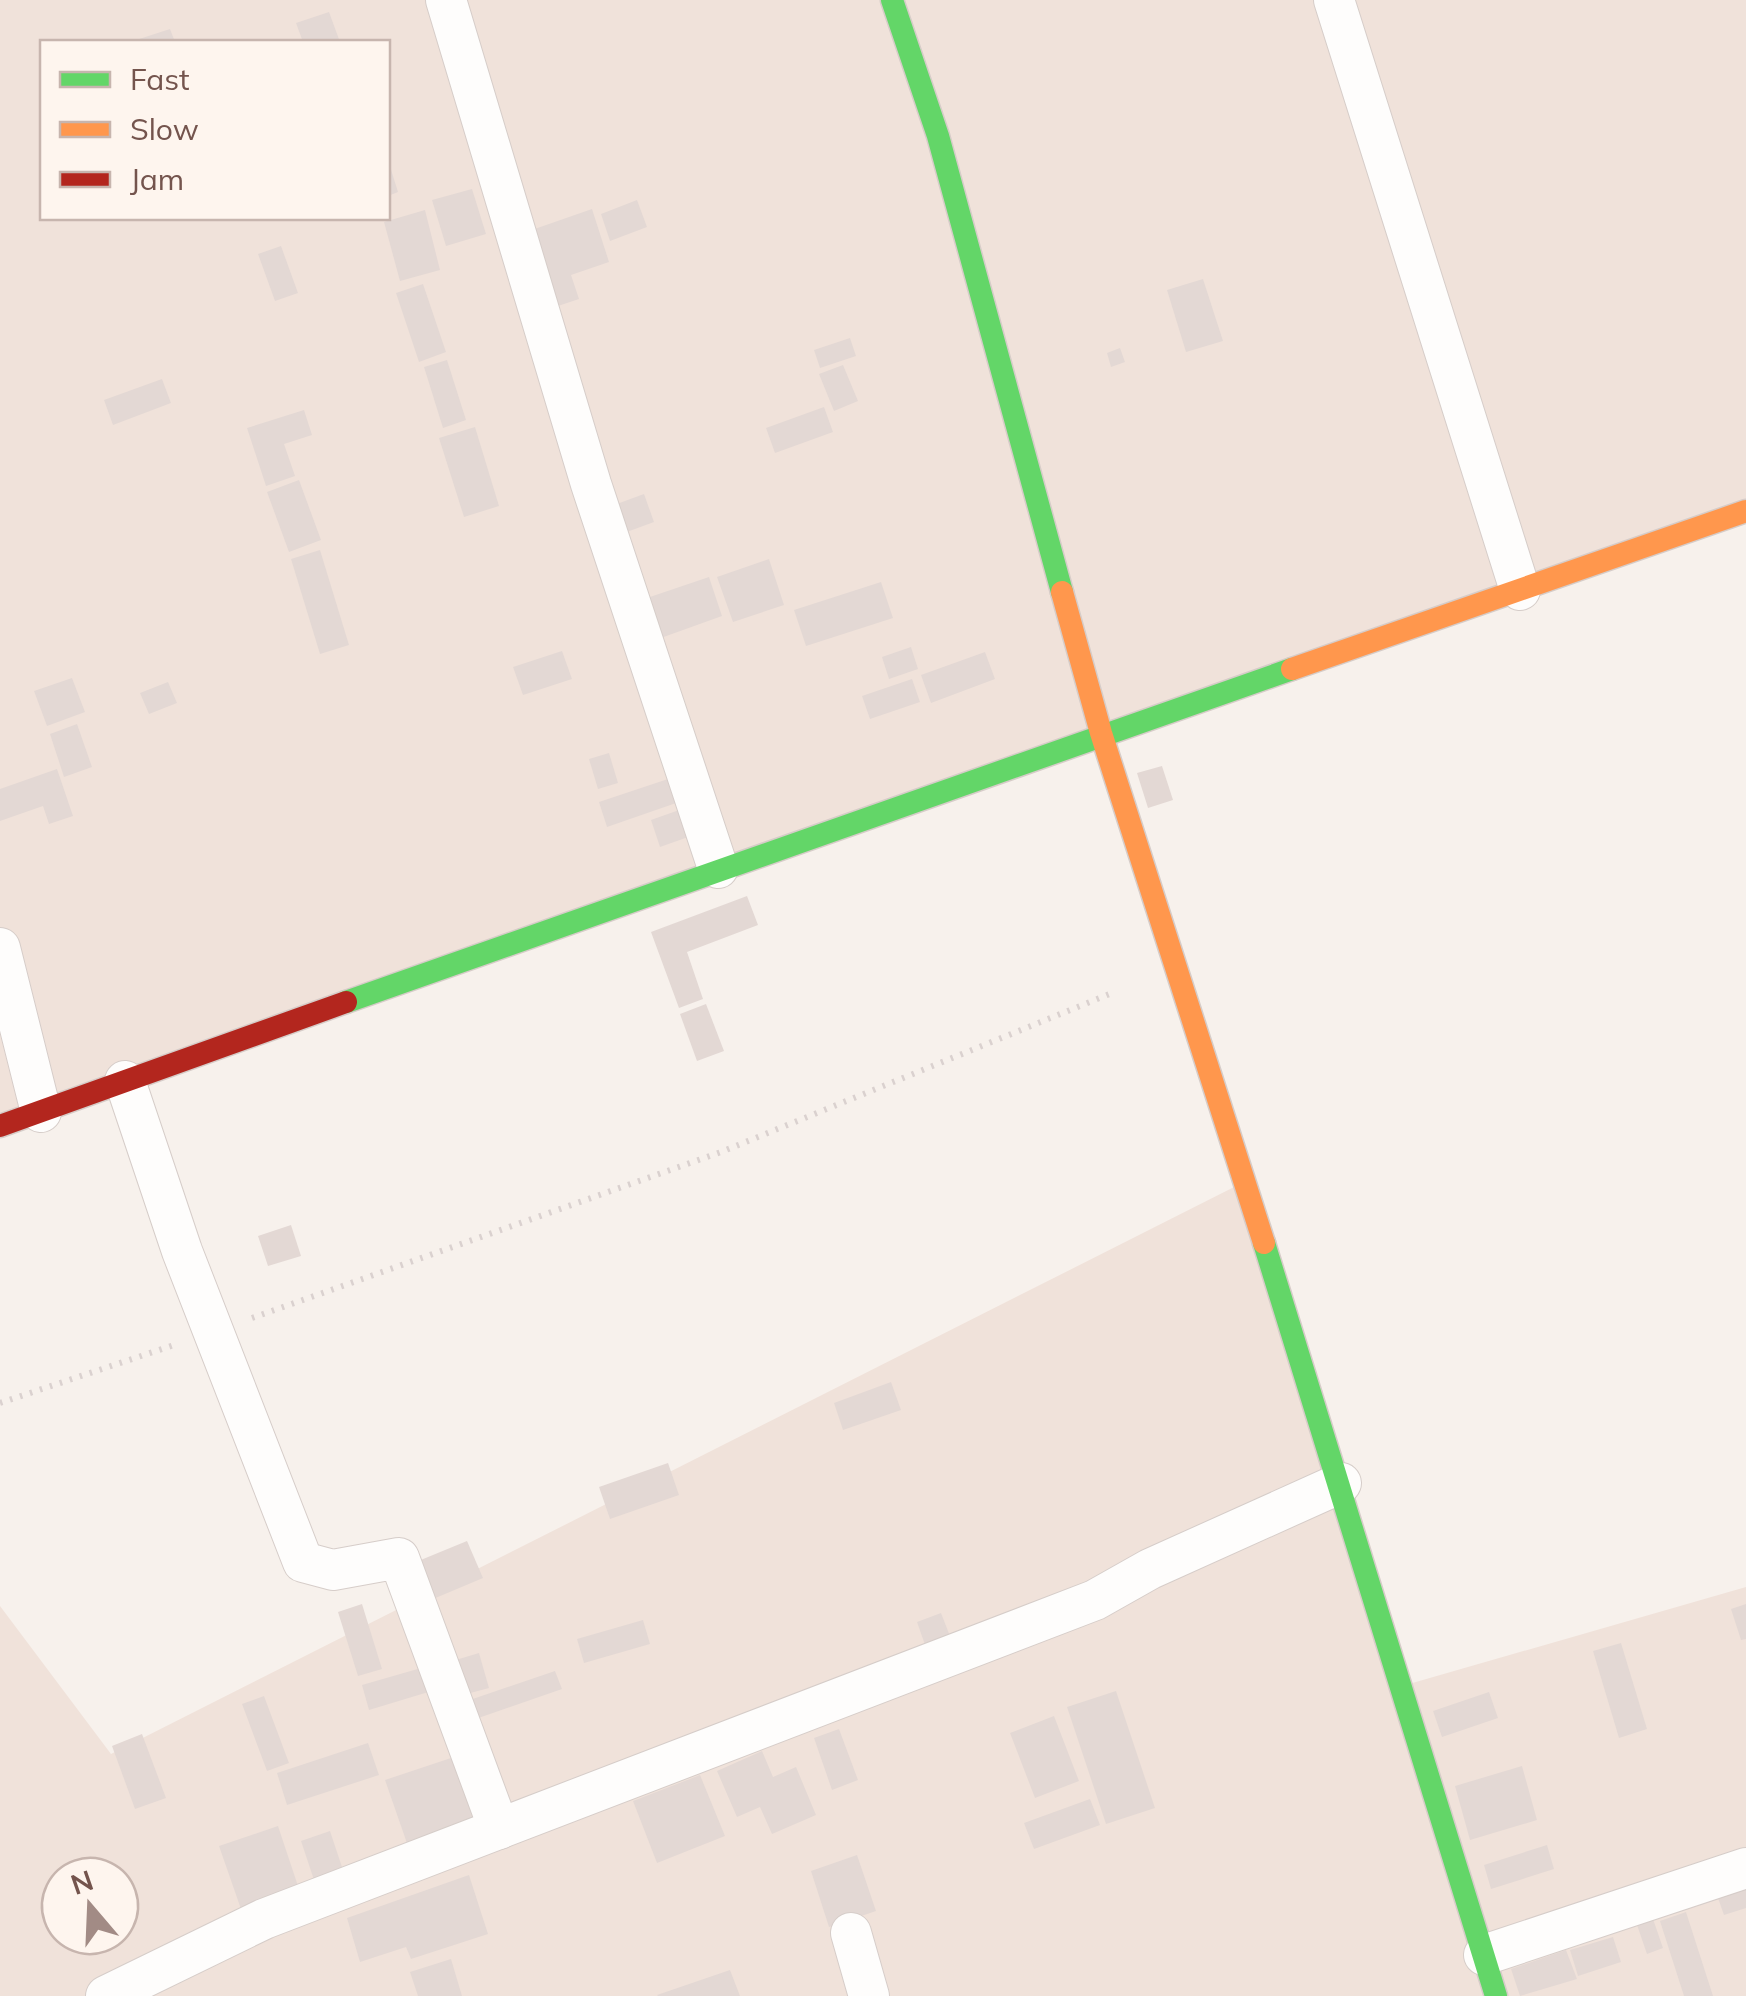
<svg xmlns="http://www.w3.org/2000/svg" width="1746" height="1996" viewBox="0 0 1746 1996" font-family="Mulish,sans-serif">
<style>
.residential{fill:#f0e2da;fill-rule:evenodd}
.building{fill:#e3d8d4}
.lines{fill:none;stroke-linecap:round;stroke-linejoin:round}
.street-casing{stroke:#d6cdc9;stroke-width:42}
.fast-casing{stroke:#d6ccc8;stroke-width:25}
.slow-casing{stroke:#d6ccc8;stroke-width:25}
.jam-casing{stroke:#d6ccc8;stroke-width:25}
.path{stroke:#dad1cf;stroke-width:6;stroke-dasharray:2.5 8;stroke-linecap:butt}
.street{stroke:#fefdfc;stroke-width:40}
.fast{stroke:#63d668;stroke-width:22}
.slow{stroke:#ff974d;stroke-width:22}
.jam{stroke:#b3261e;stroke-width:22}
</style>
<rect width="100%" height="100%" fill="#f7f1ec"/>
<g class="residential">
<path d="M0,0h1746v509l-1746,618zM42,42h346v176h-346z"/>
<path d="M1244,1182l158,504 344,-99v409h-1746v-390l111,148zM60,1876h60v60h-60z"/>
</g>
<g class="building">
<path d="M329,12l11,30h-37l-7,-19z"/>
<path d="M170,29l5,13h-45z"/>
<path d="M388,160l10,32 -10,4z"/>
<path d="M472,189l14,45 -40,12 -14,-46z"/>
<path d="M637,200l10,27 -37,14 -9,-27z"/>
<path d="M592,209l17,53 -38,13 8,24 -27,9 -26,-76z"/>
<path d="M425,210l15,60 -40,11 -16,-59z"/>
<path d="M281,246l17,47 -23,8 -17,-47z"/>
<path d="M1203,279l20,62 -37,11 -19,-62z"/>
<path d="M423,284l23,68 -27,10 -23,-69z"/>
<path d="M850,338l6,18 -36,12 -6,-18z"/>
<path d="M1120,348l5,14 -14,5 -4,-14z"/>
<path d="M447,360l19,60 -23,8 -19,-61z"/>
<path d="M843,365l15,36 -24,10 -15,-37z"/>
<path d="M162,379l9,24 -58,22 -9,-25z"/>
<path d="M824,407l9,25 -58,21 -9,-25z"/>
<path d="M304,410l8,25 -28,9 11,32 -29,10 -19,-58z"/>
<path d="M475,427l24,79 -35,11 -25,-79z"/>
<path d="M299,480l22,60 -32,12 -22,-60z"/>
<path d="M644,494l10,28 -30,11 -10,-28z"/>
<path d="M320,550l29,95 -29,9 -29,-95z"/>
<path d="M769,559l15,46 -51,17 -16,-45z"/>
<path d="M709,577l13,39 -64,23 -14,-40z"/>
<path d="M881,582l12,36 -87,28 -12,-36z"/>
<path d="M911,647l7,22 -29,10 -7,-22z"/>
<path d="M562,651l10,28 -49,16 -10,-28z"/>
<path d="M985,652l10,27 -64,24 -10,-28z"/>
<path d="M72,678l13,34 -38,14 -13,-35z"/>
<path d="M912,679l8,23 -50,17 -8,-23z"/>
<path d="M168,682l9,21 -28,11 -9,-21z"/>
<path d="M77,724l15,43 -28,10 -14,-43z"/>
<path d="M609,753l9,30 -20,6 -9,-30z"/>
<path d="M1162,766l11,34 -25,8 -11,-35z"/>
<path d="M57,769l16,47 -24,8 -6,-18 -43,15v-32z"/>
<path d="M671,778l8,24 -72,25 -8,-25z"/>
<path d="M682,809l9,27 -31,11 -9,-27z"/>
<path d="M747,896l11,29 -71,27 16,47 -24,9 -28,-76z"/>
<path d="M706,1004l18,47 -27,10 -17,-47z"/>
<path d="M291,1225l10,31 -33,10 -10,-30z"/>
<path d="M891,1382l10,28 -58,20 -9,-27z"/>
<path d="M668,1463l11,32 -69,24 -11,-32z"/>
<path d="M467,1541l16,37 -57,24 -15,-38z"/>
<path d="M362,1604l20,65 -24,7 -20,-64z"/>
<path d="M1746,1604v35l-5,1 -10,-31z"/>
<path d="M941,1613l14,36 -25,10 -13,-37z"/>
<path d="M643,1620l7,24 -66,19 -7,-24z"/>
<path d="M1621,1643l26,86 -28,9 -26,-87z"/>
<path d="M479,1653l10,35 -30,8 -10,-34z"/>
<path d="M428,1666l7,24 -66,20 -7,-25z"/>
<path d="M555,1671l7,18 -95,33 -6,-19z"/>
<path d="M1116,1691l39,117 -49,16 -39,-117z"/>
<path d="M1489,1692l9,26 -56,19 -9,-26z"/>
<path d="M264,1696l25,67 -22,8 -25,-67z"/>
<path d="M1054,1716l25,65 -44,17 -25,-65z"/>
<path d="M839,1729l19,51 -26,10 -18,-52z"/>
<path d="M142,1734l24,64 -31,11 -23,-63z"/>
<path d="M368,1743l11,32 -92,30 -10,-32z"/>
<path d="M762,1751l11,26 23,-10 20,48 -44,19 -12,-27 -23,10 -20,-46z"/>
<path d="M457,1756l23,69 -71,24 -24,-69z"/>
<path d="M1522,1766l15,54 -67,20 -15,-54z"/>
<path d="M700,1775l25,61 -68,27 -24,-62z"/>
<path d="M1090,1799l10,26 -66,24 -10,-26z"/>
<path d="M278,1826l22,66 -58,20 -23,-66z"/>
<path d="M330,1831l16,48 -29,10 -16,-48z"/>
<path d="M1547,1845l7,24 -63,20 -7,-24z"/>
<path d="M857,1855l19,56 -47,16 -18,-56z"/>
<path d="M469,1875l19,59 -77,25 -5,-12 -46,15 -13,-44z"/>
<path d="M1746,1889v19l-22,7 -6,-17z"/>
<path d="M1686,1912l27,84h-29l-24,-75z"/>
<path d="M1653,1919l10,29 -16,6 -10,-29z"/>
<path d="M1613,1937l8,25 -43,14 -8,-26z"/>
<path d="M1566,1950l11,29 -57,17 -9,-27z"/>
<path d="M451,1959l11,37h-44l-8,-24z"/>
<path d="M730,1970l10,26h-82l-1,-1z"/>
</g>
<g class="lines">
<defs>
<g id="street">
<path d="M446,0l145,484 127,384"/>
<path d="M1334,0l186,590"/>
<path d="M0,948l41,164"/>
<path d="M125,1081l57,170 121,311 30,8 66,-12 100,271"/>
<path d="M851,1933l18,63"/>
<path d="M1484,1955l262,-87"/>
<path d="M106,1996l158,-77 831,-319 55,-31 191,-86"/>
</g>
<g id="fast">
<path d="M892,0l46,136 124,456"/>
<path d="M346,1002l946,-333"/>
<path d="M1264,1243l232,753"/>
</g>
<g id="slow">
<path d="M1062,592l39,141 163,510"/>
<path d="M1292,669l454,-158"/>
</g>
<path id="jam" d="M0,1126l346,-124"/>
</defs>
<use href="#street" class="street-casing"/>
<use href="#fast" class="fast-casing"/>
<use href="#slow" class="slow-casing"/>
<use href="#jam" class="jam-casing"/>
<g class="path">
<path d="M252,1318l469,-166 391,-159"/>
<path d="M0,1403l174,-58"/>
</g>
<use href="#street" class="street"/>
<use href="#fast" class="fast"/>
<use href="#slow" class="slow"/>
<use href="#jam" class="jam"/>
</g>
<rect x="40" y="40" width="350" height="180" fill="#fef5ee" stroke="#c7b5ae" stroke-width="2.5"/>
<rect x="60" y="72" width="50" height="15" fill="#63d668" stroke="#c7b5ae" stroke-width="2.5"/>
<text x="130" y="90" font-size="30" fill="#74544d">Fast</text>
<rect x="60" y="122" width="50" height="15" fill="#ff974d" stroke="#c7b5ae" stroke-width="2.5"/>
<text x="130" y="140" font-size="30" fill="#74544d">Slow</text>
<rect x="60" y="172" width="50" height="15" fill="#b3261e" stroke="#c7b5ae" stroke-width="2.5"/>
<text x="130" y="190" font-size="30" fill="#74544d">Jam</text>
<g transform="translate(90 1906) rotate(341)"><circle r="48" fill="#fef5ee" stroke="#c7b5ae" stroke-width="2.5"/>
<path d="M0-8L18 38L0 25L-18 38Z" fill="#a28b85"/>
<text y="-15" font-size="28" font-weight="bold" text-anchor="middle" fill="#74544d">N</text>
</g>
</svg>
